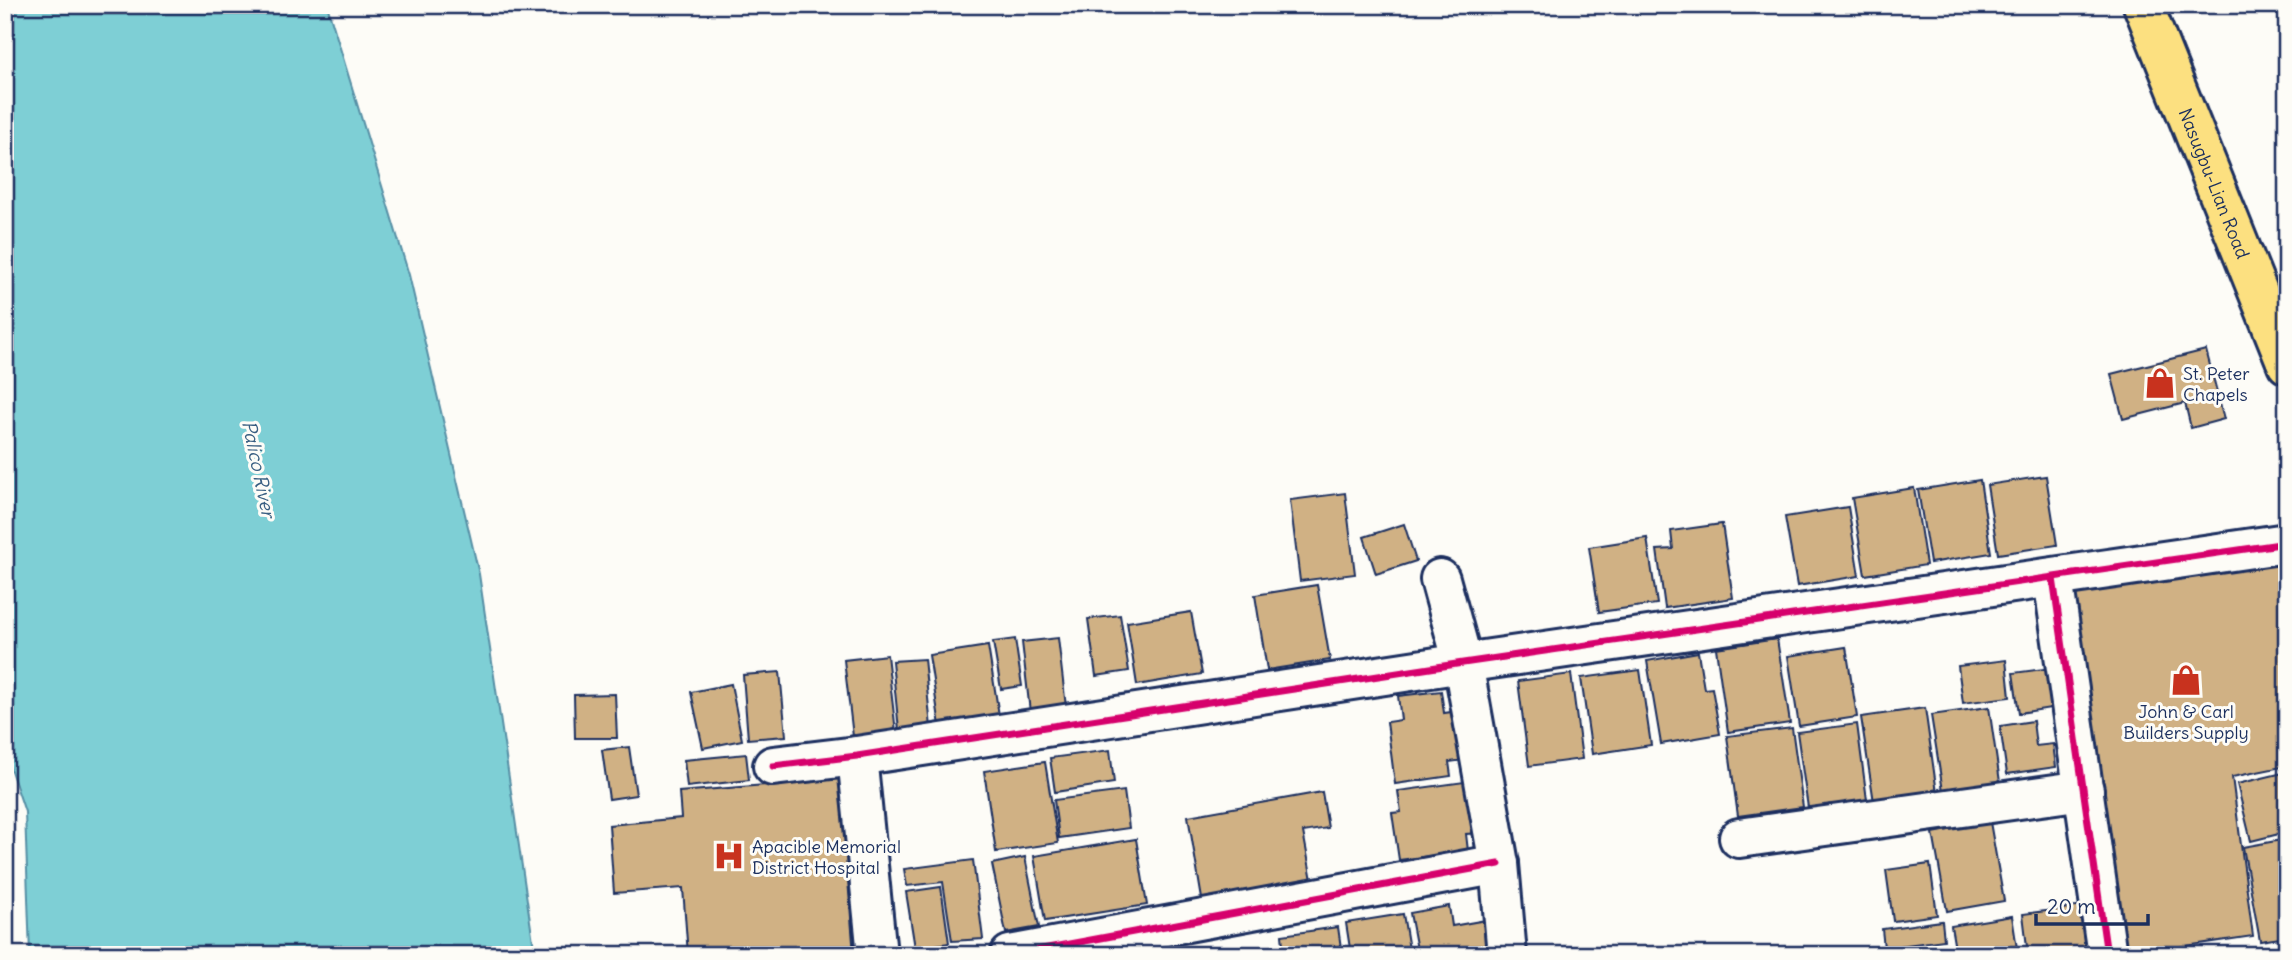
<svg xmlns="http://www.w3.org/2000/svg" width="2292" height="960" viewBox="0 0 2292 960" font-family="Delius,sans-serif">
<style>
.water{fill:#7ecfd5;stroke:#568fa5;stroke-width:2}
.building{fill:#d0b184;stroke:#1b2f5e;stroke-width:2}
.lines{fill:none;stroke-linecap:round;stroke-linejoin:round}
.street-casing{stroke:#1b2f5e;stroke-width:44}
.primary-casing{stroke:#1b2f5e;stroke-width:44}
.street{stroke:#fdfcf7;stroke-width:38}
.primary{stroke:#fce080;stroke-width:38}
.cycleway-casing{stroke:#fdfcf7;stroke-width:11}
.cycleway{stroke:#d6006c;stroke-width:7}
.labels{text-anchor:middle;dominant-baseline:central;stroke-width:6;stroke-linejoin:round;paint-order:stroke}
.street-label{font-size:18px;fill:#1b2f5e;stroke:#fdfcf7}
.poi-label{font-size:18px;fill:#1b2f5e;stroke:#fdfcf7;text-anchor:start}
.water-label{font-size:19px;font-style:italic;fill:#395f82;stroke:#fdfcf7}
</style>
<rect width="100%" height="100%" fill="#fdfcf7"/>
<filter id="ink" filterUnits="userSpaceOnUse"><feTurbulence type="fractalNoise" baseFrequency=".0143" numOctaves="2"/><feDisplacementMap in="SourceGraphic" scale="14" xChannelSelector="R" yChannelSelector="G"/><feConvolveMatrix kernelMatrix="1 2 1 2 8 2 1 2 1" color-interpolation-filters="sRGB"/></filter>
<g filter="url(#ink)">
<path class="water" d="M5,5h322l82,270 70,299 56,381h-505l-5,-143 -20,-59z"/>
<g class="building">
<path d="M2206,350l18,69 -33,9 -6,-25 -62,16 -12,-45z"/>
<path d="M2046,476l11,69 -59,9 -11,-69z"/>
<path d="M1980,480l11,73 -61,10 -12,-73z"/>
<path d="M1914,488l12,77 -61,10 -13,-77z"/>
<path d="M1345,493l10,81 -55,7 -10,-81z"/>
<path d="M1848,507l11,69 -62,10 -12,-69z"/>
<path d="M1404,524l12,37 -40,13 -12,-37z"/>
<path d="M1722,524l11,74 -68,10 -8,-58 16,-1 -2,-18z"/>
<path d="M1647,538l10,66 -58,8 -10,-65z"/>
<path d="M2276,562l11,26v178l-55,11 21,159 -128,19 -53,-361z"/>
<path d="M1317,585l13,75 -63,10 -12,-75z"/>
<path d="M1191,612l11,62 -65,11 -10,-63z"/>
<path d="M1120,615l9,56 -33,5 -8,-57z"/>
<path d="M1058,638l8,69 -36,5 -8,-70z"/>
<path d="M1015,639l7,47 -21,3 -8,-47z"/>
<path d="M1777,639l13,84 -62,9 -12,-84z"/>
<path d="M988,646l12,76 -59,10 -12,-77z"/>
<path d="M1846,647l11,70 -58,9 -11,-70z"/>
<path d="M1698,652l6,37 8,-1 8,46 -59,10 -14,-83z"/>
<path d="M887,655l10,86 -43,4 -10,-85z"/>
<path d="M924,659l8,78 -32,3 -8,-79z"/>
<path d="M2006,660l4,37 -47,6 -5,-37z"/>
<path d="M2052,668l5,39 -38,6 -6,-40z"/>
<path d="M1640,670l11,75 -59,9 -11,-76z"/>
<path d="M780,672l6,64 -38,3 -5,-64z"/>
<path d="M1571,674l11,85 -53,7 -11,-85z"/>
<path d="M731,684l11,56 -39,8 -12,-56z"/>
<path d="M1441,691l3,22 21,-3 7,49 -23,3 2,14 -56,8 -8,-62 14,-2 -3,-24z"/>
<path d="M615,694l2,44h-42l-1,-43z"/>
<path d="M1989,707l11,75 -57,9 -12,-76z"/>
<path d="M1925,708l12,85 -63,9 -13,-85z"/>
<path d="M2033,721l3,25 17,-2 3,23 -49,7 -7,-48z"/>
<path d="M1857,724l10,76 -59,8 -11,-76z"/>
<path d="M1792,728l11,79 -65,9 -11,-80z"/>
<path d="M629,747l7,48 -27,4 -7,-49z"/>
<path d="M1110,750l4,33 -59,9 -5,-34z"/>
<path d="M746,754l3,26 -62,7 -3,-27z"/>
<path d="M1045,762l13,81 -62,9 -12,-81z"/>
<path d="M2287,772v60l-36,9 -14,-57z"/>
<path d="M840,779l14,176h-166l-5,-67 -69,5 -5,-68 72,-7 -2,-26z"/>
<path d="M1464,782l3,18 9,-1 4,34 -14,1 2,17 -69,9 -7,-47 9,-1 -3,-21z"/>
<path d="M1124,791l5,37 -70,10 -5,-38z"/>
<path d="M1322,792l6,36 -25,4 9,48 -110,19 -14,-83z"/>
<path d="M1990,822l14,79 -57,10 -14,-78z"/>
<path d="M1136,839l11,66 -102,16 -11,-65z"/>
<path d="M2287,839v98l-27,4 -17,-94z"/>
<path d="M1025,857l14,70 -33,6 -14,-69z"/>
<path d="M973,860l10,79 -31,2 -9,-59 -36,4 -3,-17z"/>
<path d="M1930,864l7,51 -44,6 -7,-51z"/>
<path d="M941,887l8,56 -34,5 -9,-56z"/>
<path d="M1449,906l3,20 34,-6 6,35h-74l-8,-42z"/>
<path d="M2084,906l6,49h-62l-5,-41z"/>
<path d="M1403,914l7,41h-59l-5,-32z"/>
<path d="M2012,916l6,39h-62l-5,-29z"/>
<path d="M1942,921l2,19 -60,8 -2,-19z"/>
<path d="M1338,927l4,28h-58l-2,-20z"/>
<path d="M1946,944l1,11h-45l-1,-5z"/>
</g>
<g class="lines">
<defs>
<g id="street">
<path d="M2053,578l54,377"/>
<path d="M1440,579l23,84 36,201 8,91"/>
<path d="M857,756l20,199"/>
<path d="M773,766l84,-10 606,-93 824,-120"/>
<path d="M1739,838l345,-48"/>
<path d="M1010,955l489,-91"/>
</g>
<g id="primary">
<path id="s1" d="M2143,5l144,359"/>
</g>
</defs>
<use href="#street" class="street-casing"/>
<use href="#primary" class="primary-casing"/>
<use href="#street" class="street"/>
<use href="#primary" class="primary"/>
<defs>
<g id="cycleway">
<path d="M2053,578l54,377"/>
<path d="M773,766l84,-10 606,-93 824,-120"/>
<path d="M1010,955l489,-91"/>
</g>
</defs>
<use href="#cycleway" class="cycleway-casing"/>
<use href="#cycleway" class="cycleway"/>
</g>
</g>
<defs>
<symbol id="shop-bare" viewBox="-9 -9 18 18"><path d="M-5-2.5h2.3a2.7 3.5 0 0 1 5.4 0H5L5.5 6h-11ZM-1.5-2.5h3a1.5 2.3 0 0 0-3 0Z" fill="#c8321e" stroke="#fdfcf7" stroke-width="2.5" paint-order="stroke"/></symbol>
<symbol id="hospital-bare" viewBox="-9 -9 18 18"><path d="M-5-5h3v3.5h4V-5h3V5h-3V1.5h-4V5h-3Z" fill="#c8321e" stroke="#fdfcf7" stroke-width="2.5" paint-order="stroke"/></symbol>
</defs>
<g fill-rule="evenodd">
<use href="#shop-bare" x="2138" y="361" width="44" height="44"/>
<use href="#shop-bare" x="2164" y="658" width="44" height="44"/>
<use href="#hospital-bare" x="707" y="834" width="44" height="44"/>
</g>
<g class="labels">
<g class="street-label">
<text stroke="none"><textPath href="#s1" startOffset="192">Nasugbu-Lian Road</textPath></text>
</g>
<g class="poi-label">
<text x="2183" y="373">St. Peter<tspan x="2183" dy="21">Chapels</tspan></text>
<text x="2186" y="711" text-anchor="middle">John &amp; Carl<tspan x="2186" dy="21">Builders Supply</tspan></text>
<text x="752" y="846">Apacible Memorial<tspan x="752" dy="21">District Hospital</tspan></text>
</g>
<g class="water-label">
<text transform="translate(259 469) rotate(78)">Palico River</text>
</g>
</g>
<rect width="2292" height="960" fill="none" stroke="#fdfcf7" stroke-width="28"/>
<rect x="14" y="14" width="2264" height="932" fill="none" stroke="#1b2f5e" stroke-width="2.5" filter="url(#ink)"/>
<path d="M2036 914v10h112v-10" fill="none" stroke="#1b2f5e" stroke-width="3.5"/>
<text x="2047" y="914" font-size="21" fill="#1b2f5e" stroke="#fdfcf7" stroke-width="5" paint-order="stroke">20 m</text>
</svg>
